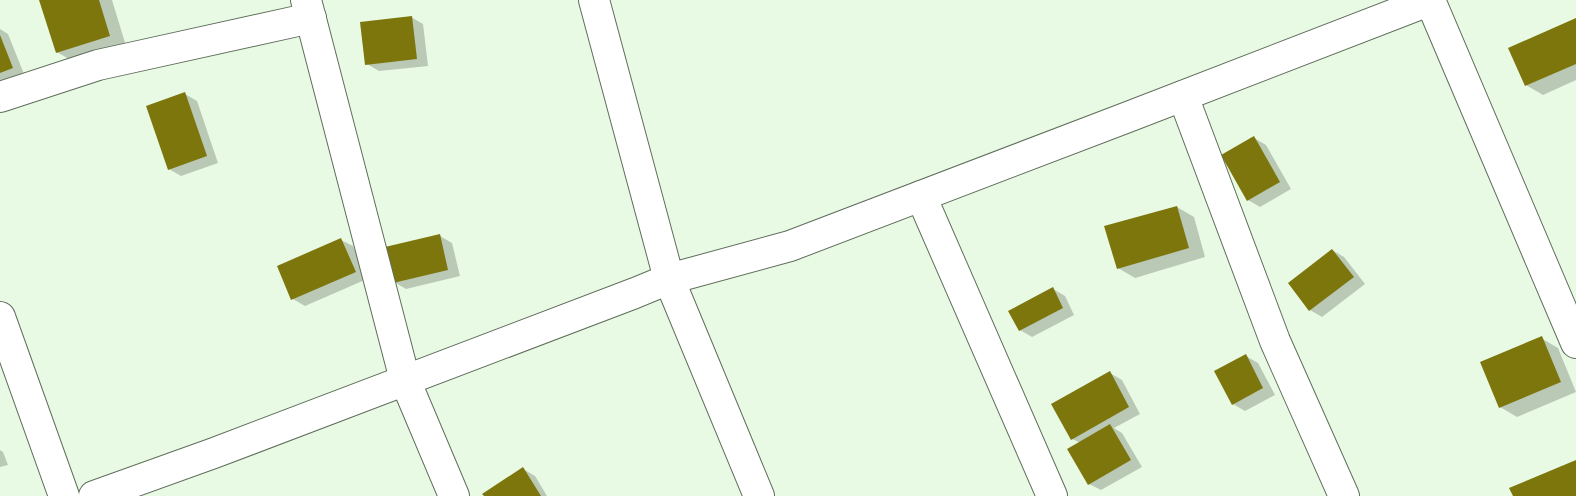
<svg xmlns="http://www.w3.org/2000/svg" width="1576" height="496" viewBox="0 0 1576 496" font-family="'Playfair Display',serif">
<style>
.shadow{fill:#0003}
.building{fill:#7d760c}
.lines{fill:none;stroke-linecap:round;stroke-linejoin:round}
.minor-casing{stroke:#5f6e5b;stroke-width:32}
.minor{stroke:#fff;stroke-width:30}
</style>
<rect width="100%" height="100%" fill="#e9fae4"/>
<g class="shadow">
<path d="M41,0h71l14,46 -52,16 -17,-10z"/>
<path d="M411,17l12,7 5,42 -49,5 -12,-7z"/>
<path d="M1576,20v60l-33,15 -17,-10z"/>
<path d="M0,29l8,5 16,40 -24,10z"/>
<path d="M185,94l12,7 21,62 -37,13 -12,-7z"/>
<path d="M1254,138l12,7 25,44 -31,18 -12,-7z"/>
<path d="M1177,207l17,10 11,40 -70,21 -17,-10z"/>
<path d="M440,236l12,7 8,33 -54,13 -12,-7z"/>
<path d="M341,240l12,6 14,33 -62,27 -12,-7z"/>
<path d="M1332,250l12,7 21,27 -43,33 -12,-7z"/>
<path d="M1053,289l12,7 9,19 -42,22 -12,-7z"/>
<path d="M1541,338l17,10 18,44 -59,25 -17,-10z"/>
<path d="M1246,356l12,7 17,32 -30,16 -12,-7z"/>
<path d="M1110,373l12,7 18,34 -26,14 8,5 20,34 -41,23 -12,-6 -8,-41 -9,-4z"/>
<path d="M0,450l3,2 5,13 -8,2z"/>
<path d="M523,469l12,7 12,20h-62z"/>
</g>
<g class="building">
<path d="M39,0h60l11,36 -54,17z"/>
<path d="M412,16l5,43 -52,6 -5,-43z"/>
<path d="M1576,18v46l-51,22 -17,-38z"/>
<path d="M0,35l13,33 -13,5z"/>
<path d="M185,92l22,64 -39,14 -22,-64z"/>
<path d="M1254,136l26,46 -33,19 -26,-46z"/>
<path d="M1177,206l12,42 -72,21 -13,-43z"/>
<path d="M440,234l8,36 -55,13 -8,-36z"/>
<path d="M341,238l15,34 -65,28 -14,-34z"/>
<path d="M1332,249l22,28 -45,34 -21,-28z"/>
<path d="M1053,287l10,21 -44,23 -11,-20z"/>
<path d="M1542,336l19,46 -62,26 -19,-46z"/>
<path d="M1246,354l17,34 -31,17 -18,-34z"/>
<path d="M1110,371l19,36 -58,33 -20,-36z"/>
<path d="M1110,424l21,36 -43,25 -21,-36z"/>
<path d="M1576,460v36h-63l-4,-8z"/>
<path d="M523,467l18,29h-57l-2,-2z"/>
</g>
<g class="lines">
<defs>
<g id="minor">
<path d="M306,0l99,380 49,116"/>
<path d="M594,0l75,279 90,217"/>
<path d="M1430,0l146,343"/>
<path d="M1183,96l92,245 69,155"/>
<path d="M0,97l98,-32 213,-47"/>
<path d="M921,196l131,300"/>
<path d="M0,317l64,179"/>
<path d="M94,496l120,-43 421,-160 34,-14 121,-33 338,-129 303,-117"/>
</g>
</defs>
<use href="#minor" class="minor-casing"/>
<use href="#minor" class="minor"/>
</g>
</svg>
